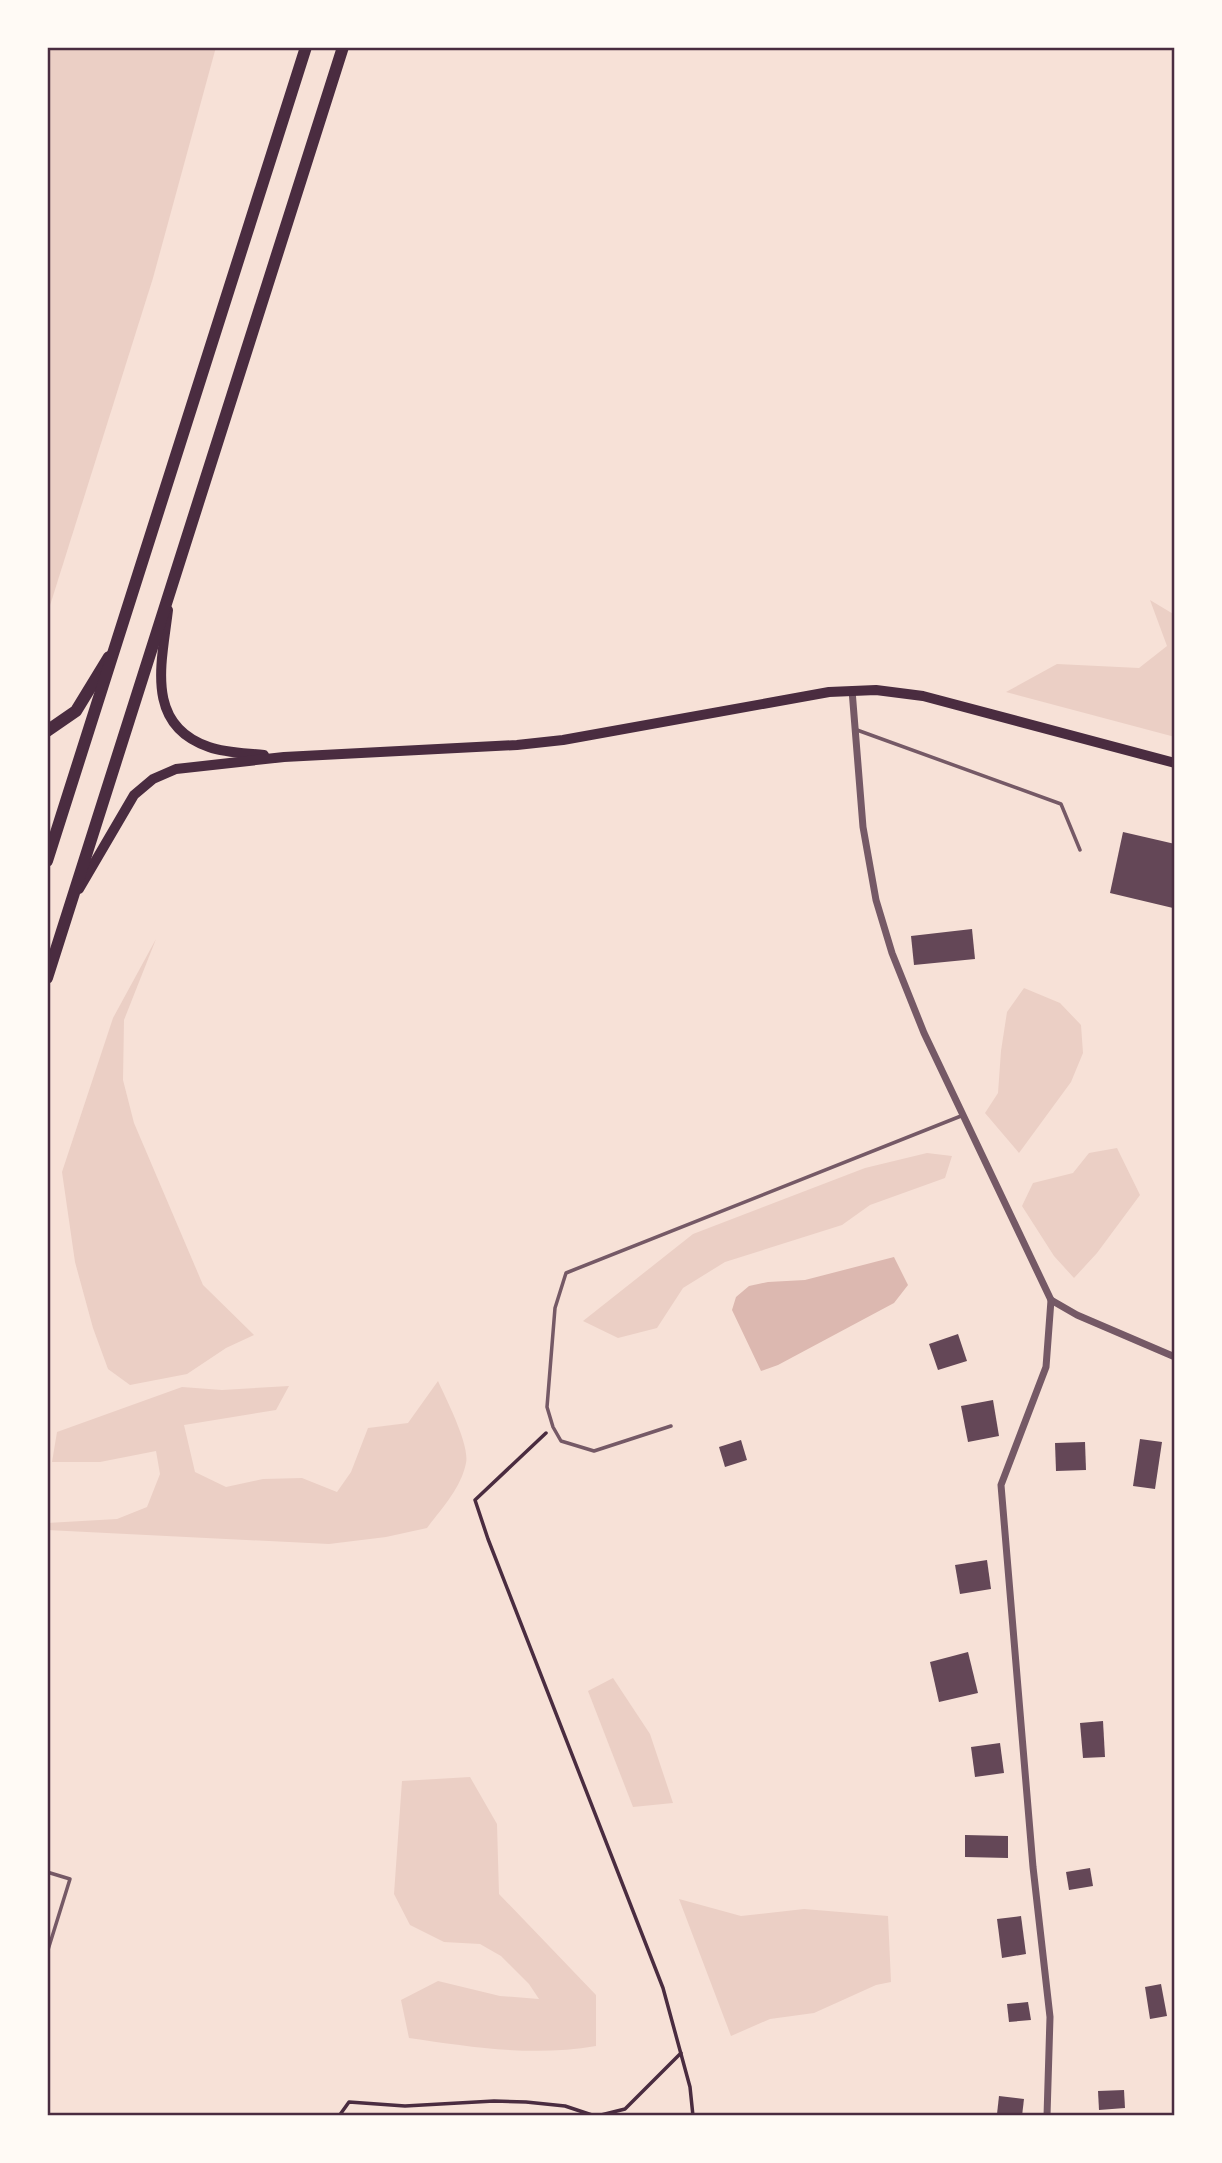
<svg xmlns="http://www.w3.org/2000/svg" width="1222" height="2163" viewBox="0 0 1222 2163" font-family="'Noto Sans',sans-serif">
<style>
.green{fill:#ebcfc5}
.water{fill:#dcb8b0}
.building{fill:#644757}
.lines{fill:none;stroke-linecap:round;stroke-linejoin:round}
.path{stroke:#4a2c40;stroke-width:3.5}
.service{stroke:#755966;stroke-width:3.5}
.minor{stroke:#755966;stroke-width:7}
.secondary{stroke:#4a2c40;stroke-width:10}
.primary{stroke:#4a2c40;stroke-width:12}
.trunk{stroke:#4a2c40;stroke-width:12}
.neatline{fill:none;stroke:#4a2c40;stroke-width:2.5}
</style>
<rect width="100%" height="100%" fill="#f7e1d7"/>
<g class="green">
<path d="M47,47h169l-63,231 -106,337z"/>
<path d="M1150,600l25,15v122l-169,-45 51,-28 82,4 28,-22z"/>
<path d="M156,939l-32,81 -1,60 11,43 69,162 51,50 -28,13 -39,26 -57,11 -22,-16 -15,-41 -18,-66 -13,-90 51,-154z"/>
<path d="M1024,988l36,15 21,22 2,28 -12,29 -52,71 -34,-40 13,-20 3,-42 6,-39z"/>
<path d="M1117,1148l23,47 -43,58 -23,25 -20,-22 -32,-50 11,-23 40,-10 16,-20z"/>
<path d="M927,1153l25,3 -7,22 -75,27 -28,20 -117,37 -42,26 -26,40 -39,10 -35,-17 110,-87 172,-66z"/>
<path d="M438,1381c8,18 32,64 28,82 -5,25 -24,45 -39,65l-41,9 -57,7 -282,-14v-7l70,-4 30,-12 13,-33 -4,-23 -56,11h-48l5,-30 125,-45 40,3 67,-4 -13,24 -92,15 11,47 31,15 37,-8 39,-1 35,14 14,-20 17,-44 40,-5z"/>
<path d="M613,1678l37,56 23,69 -40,4 -45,-116z"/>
<path d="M470,1777l27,47 2,70 97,101v51c-63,11 -125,1 -187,-8l-8,-38 37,-19 62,15 39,3 -10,-15 -28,-28 -21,-12 -36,-2 -34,-17 -16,-31 8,-113z"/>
<path d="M679,1899l62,17 63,-7 84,7 3,66 -15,3 -62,28 -44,6 -39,17z"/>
</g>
<path class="water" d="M894,1257l14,28 -14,18 -116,62 -17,6 -29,-61 4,-13 13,-11 19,-4 37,-2z"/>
<g class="building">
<path d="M1123,832l52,12v54l-2,10 -63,-15z"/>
<path d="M972,929l3,30 -61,6 -3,-29z"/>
<path d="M958,1334l9,27 -29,9 -9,-26z"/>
<path d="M993,1400l6,36 -31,6 -7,-36z"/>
<path d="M1140,1439l22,3 -7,47 -22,-3z"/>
<path d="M741,1440l6,20 -22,7 -6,-20z"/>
<path d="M1085,1442l1,28 -30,1 -1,-28z"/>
<path d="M987,1560l4,29 -31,5 -5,-29z"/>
<path d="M968,1652l10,41 -39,9 -9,-40z"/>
<path d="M1103,1721l2,36 -22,1 -3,-35z"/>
<path d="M1000,1743l4,30 -29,4 -4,-30z"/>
<path d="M965,1835l43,1v22l-43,-1z"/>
<path d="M1090,1868l3,18 -24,4 -3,-18z"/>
<path d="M1021,1916l5,38 -24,4 -5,-39z"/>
<path d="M1161,1984l6,32 -17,3 -5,-32z"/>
<path d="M1028,2002l3,18 -22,2 -2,-18z"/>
<path d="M1124,2090l1,18 -26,2 -1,-19z"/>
<path d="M999,2096l25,3 -2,17 -25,-2z"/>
</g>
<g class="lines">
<g class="path">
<path d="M546,1433l-71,67 13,39 175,449 27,99 3,29"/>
<path d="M339,2116l10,-14 56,4 89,-5 32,1 39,4 30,10"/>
<path d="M597,2116l28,-7 56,-56"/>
</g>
<g class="service">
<path d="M857,730l204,74 19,46"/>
<path d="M671,1426l-77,25 -33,-10 -8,-14 -6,-20 8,-99 11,-35 395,-157"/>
<path d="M47,1872l23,7 -23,74"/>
</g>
<g class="minor">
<path d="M852,690l11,137 13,73 16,53 32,80 127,267 26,15 98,42"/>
<path d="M1047,2116l3,-99 -17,-150 -32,-382 45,-118 5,-67"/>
</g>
<g class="secondary">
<path d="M168,610c-6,52 -24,115 41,137 17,6 37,6 55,8"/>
<path d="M79,889l55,-94 19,-16 23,-10 108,-12 233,-12 46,-5 266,-48 47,-2 47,6 252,67"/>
</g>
<path class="primary" d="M47,731l29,-20 33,-54"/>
<g class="trunk">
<path d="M47,861l259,-814"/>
<path d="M47,978l296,-931"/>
</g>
</g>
<rect width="1222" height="2163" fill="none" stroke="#fffaf5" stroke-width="98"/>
<rect x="49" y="49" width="1124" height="2065" class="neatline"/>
</svg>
